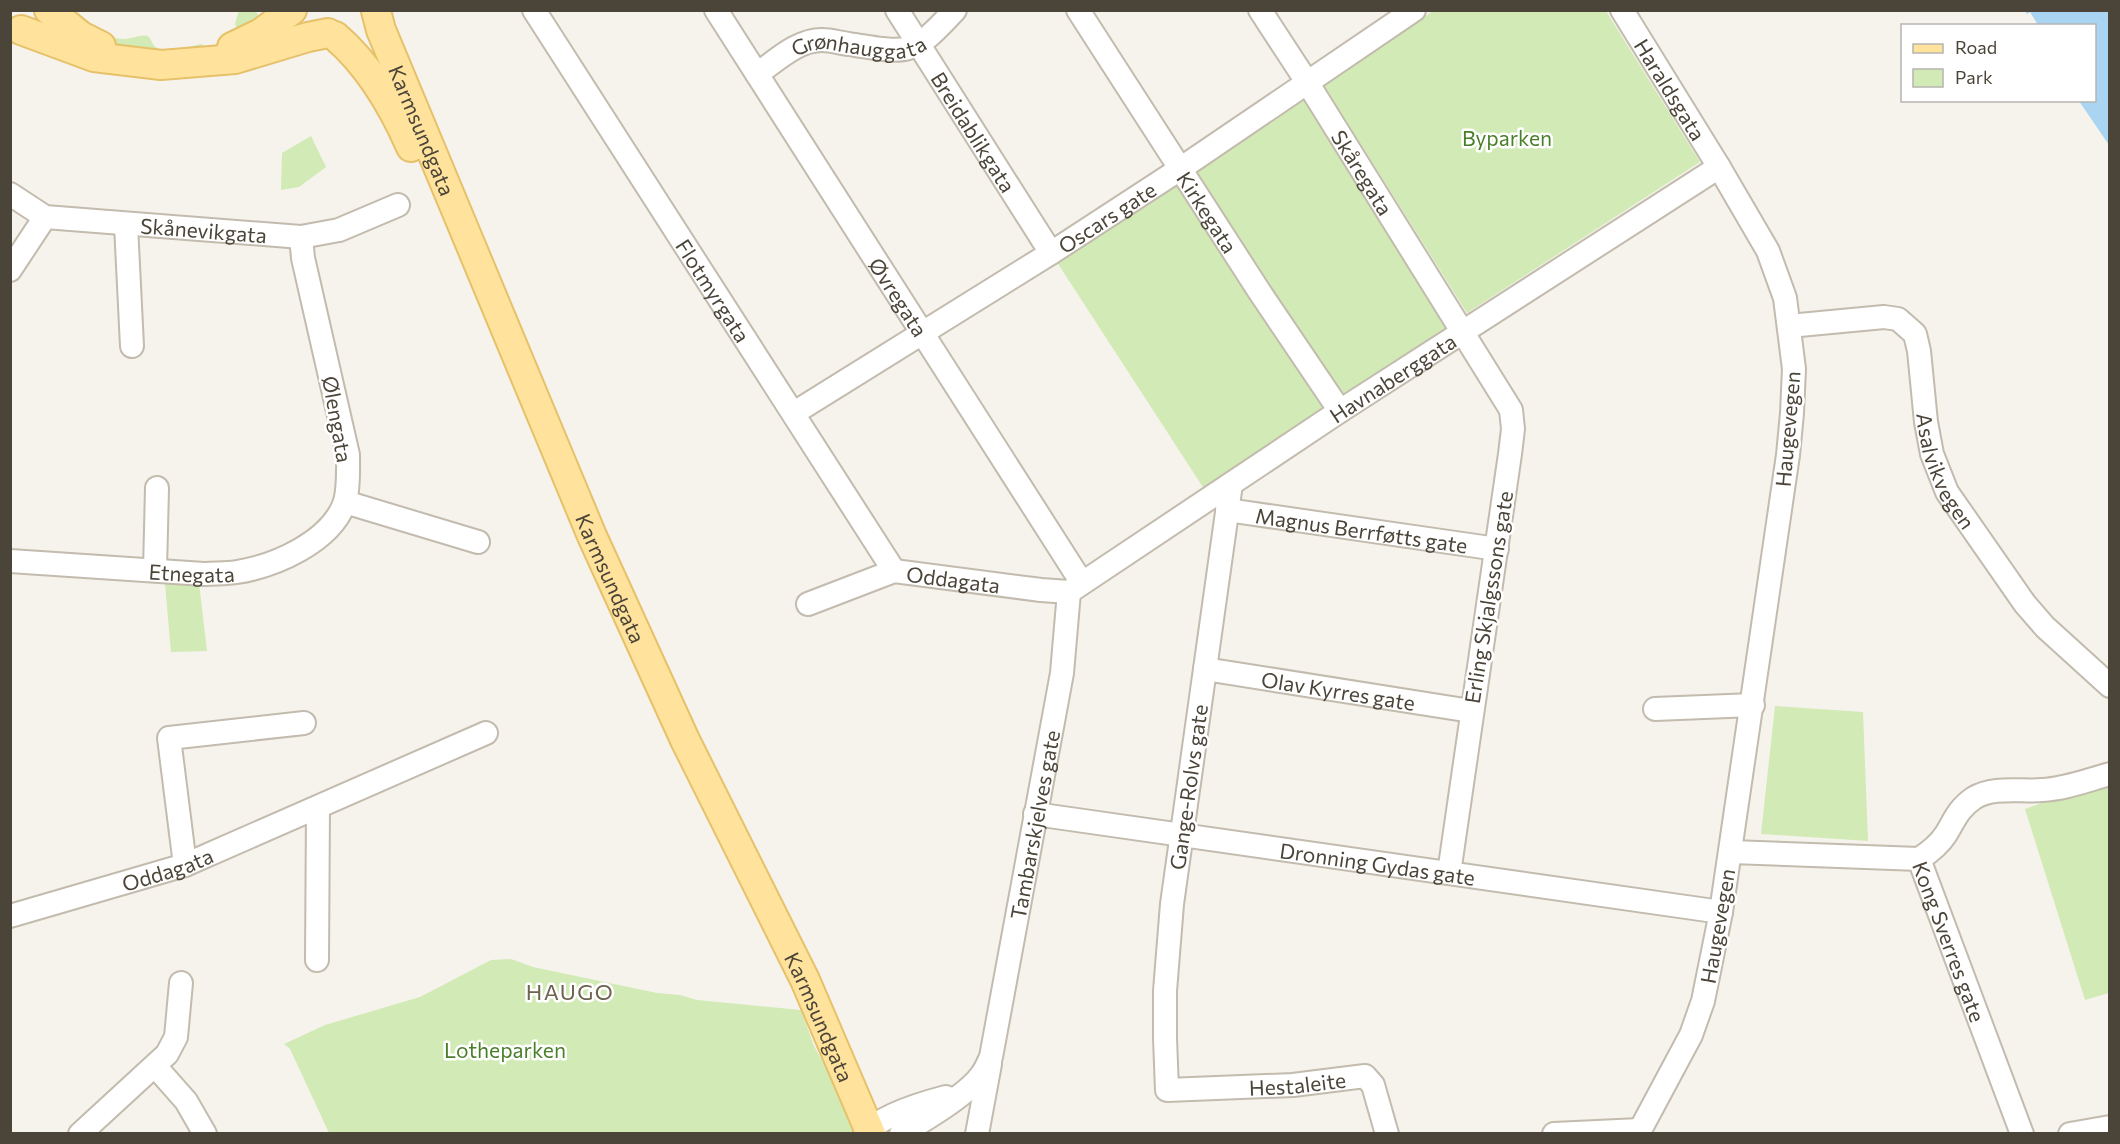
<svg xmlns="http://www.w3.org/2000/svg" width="2120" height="1144" viewBox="0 0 2120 1144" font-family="Commissioner,sans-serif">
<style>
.green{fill:#d2eab5}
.water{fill:#a9d4f2}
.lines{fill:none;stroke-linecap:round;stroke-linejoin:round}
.minor-casing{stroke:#c2bbae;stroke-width:26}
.major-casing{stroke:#e6c16a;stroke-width:32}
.minor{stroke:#fff;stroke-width:22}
.major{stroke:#ffe39c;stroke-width:28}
.labels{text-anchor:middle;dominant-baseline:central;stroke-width:5;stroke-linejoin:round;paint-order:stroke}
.street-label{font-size:21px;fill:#4b4439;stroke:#fff}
.park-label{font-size:21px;fill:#4a7f2a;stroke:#fff}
.neighbourhood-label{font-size:22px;letter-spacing:1.5px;fill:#6e6250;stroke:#fff}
</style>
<rect width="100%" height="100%" fill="#f6f3ec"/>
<g class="green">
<path d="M239,10l17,1 3,7 -21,13 -3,-7z"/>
<path d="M1433,11h173l94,151 -233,151 -144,-229z"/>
<path d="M80,19c13,8 28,20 44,20 9,0 16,-5 24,-3 3,3 5,10 9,12 12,5 33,-2 45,-4l3,4c-29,5 -64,10 -91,-4 -12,-7 -23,-17 -34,-25z"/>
<path d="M1307,82l158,251 -255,165 -159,-245z"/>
<path d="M311,136l15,31 -27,20 -18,3 1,-37z"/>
<path d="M199,583l8,68 -36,1 -6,-68z"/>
<path d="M1775,706l88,6 5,129 -107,-7z"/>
<path d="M2109,779v214l-24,7 -60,-191z"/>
<path d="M511,959l22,8 124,26 23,2 17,5 104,10 13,36 33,60 8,27h-526l-39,-84 -6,-5 41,-19 95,-28 71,-37z"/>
</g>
<path class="water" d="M2025,11h84v134l-30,-44 15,-1v-74l-56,-1 -8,-13 -3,2z"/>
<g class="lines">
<defs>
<g id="minor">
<path id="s1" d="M534,10l360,561"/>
<path id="s2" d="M716,10l366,573"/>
<path id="s3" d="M897,10l154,243"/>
<path id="s4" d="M1078,10l181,281 81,120"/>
<path id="s5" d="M1260,10l47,72 204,328 2,19 -3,25 -61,419"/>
<path id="s6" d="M1622,10l97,157 49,84 17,47 9,71 -2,44 -4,42 -67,457 -18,89 -12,34 -53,99"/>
<path id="s7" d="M757,74c19,-13 40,-34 65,-34 9,0 18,3 27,4 61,10 63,12 106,-34"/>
<path id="s8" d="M10,194l35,23 256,20 38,-7 59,-25"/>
<path d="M126,225l6,121"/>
<path d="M10,270l35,-53"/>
<path id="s9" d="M1789,326l95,-9 14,2 17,15 4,17 7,71 6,32 15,38 78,112 20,23 65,59"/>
<path id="s10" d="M794,413l257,-160 129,-84 234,-159"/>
<path id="s11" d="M1231,484l-59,420 -7,87v47l2,52 126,-5 72,-9 8,9 14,49"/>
<path d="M345,502l133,40"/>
<path id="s12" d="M1227,510l270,39"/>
<path id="s13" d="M10,561l194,13c11,-1 22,0 33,-2 38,-6 94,-30 108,-70 4,-15 3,-32 3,-47l-45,-197 -2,-21"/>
<path d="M155,570l2,-82"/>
<path id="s14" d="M1069,592l271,-181 379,-244"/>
<path id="s15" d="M808,604l86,-33 147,19 28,2"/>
<path id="s16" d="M1205,669l266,42"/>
<path d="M1655,709l98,-4"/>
<path id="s17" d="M1035,814l686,98"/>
<path id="s18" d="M1731,852l188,7 103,275"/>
<path d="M1919,859c11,-7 20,-14 27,-25 9,-15 13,-26 28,-36 20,-12 46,-6 68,-8 23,-1 46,-10 68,-16"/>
<path d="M185,865l-16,-127 135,-15"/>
<path id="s19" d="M10,916l175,-51 301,-132"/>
<path d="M317,960l1,-152"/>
<path d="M155,1066l31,35 19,33"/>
<path d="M80,1134l87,-80 9,-17 5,-54"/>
<path d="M865,1134c16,-19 58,-31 81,-37"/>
<path id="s20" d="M901,1134c22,-13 68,-40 81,-60 4,-5 6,-11 9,-17l71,-384 7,-81"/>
<path d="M977,1134l13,-70"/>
<path d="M1554,1134l86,-4"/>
<path d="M2070,1134l40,-7"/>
</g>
<g id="major">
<path d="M49,10l32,26 20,10"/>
<path id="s21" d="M376,11l5,19 211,506 93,204 120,240 66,154"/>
<path d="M21,30l73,27 67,8 74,-6 73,-22 20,-4"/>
<path d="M335,36c34,29 58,70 76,111"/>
<path d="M232,47l29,-14 31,-23"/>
</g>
</defs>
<use href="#minor" class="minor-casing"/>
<use href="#major" class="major-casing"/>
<use href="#minor" class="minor"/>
<use href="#major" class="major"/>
</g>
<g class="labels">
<g class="street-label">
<text stroke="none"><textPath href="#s7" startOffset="111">Grønhauggata</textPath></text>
<text stroke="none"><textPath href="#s6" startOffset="93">Haraldsgata</textPath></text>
<text stroke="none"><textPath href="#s21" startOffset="128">Karmsundgata</textPath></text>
<text stroke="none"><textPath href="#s3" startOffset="144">Breidablikgata</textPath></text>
<text stroke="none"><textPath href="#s5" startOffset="192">Skåregata</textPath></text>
<text stroke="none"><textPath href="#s4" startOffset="240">Kirkegata</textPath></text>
<text stroke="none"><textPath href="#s10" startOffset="369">Oscars gate</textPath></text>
<text stroke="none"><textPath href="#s8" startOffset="201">Skånevikgata</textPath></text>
<text stroke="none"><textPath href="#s1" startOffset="333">Flotmyrgata</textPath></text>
<text stroke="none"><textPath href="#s2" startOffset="340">Øvregata</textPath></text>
<text stroke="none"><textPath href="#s14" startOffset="388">Havnaberggata</textPath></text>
<text transform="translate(338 419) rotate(80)">Ølengata</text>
<text transform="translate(1787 429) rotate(-85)">Haugevegen</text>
<text stroke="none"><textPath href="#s9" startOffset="274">Asalvikvegen</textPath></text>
<text stroke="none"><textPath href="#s12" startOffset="136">Magnus Berrføtts gate</textPath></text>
<text stroke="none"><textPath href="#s13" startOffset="182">Etnegata</textPath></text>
<text stroke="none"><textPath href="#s21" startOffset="614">Karmsundgata</textPath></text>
<text stroke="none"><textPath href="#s15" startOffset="152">Oddagata</textPath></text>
<text transform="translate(1488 597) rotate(-81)">Erling Skjalgssons gate</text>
<text stroke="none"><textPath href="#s16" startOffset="135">Olav Kyrres gate</textPath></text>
<text transform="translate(1188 787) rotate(-82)">Gange-Rolvs gate</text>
<text stroke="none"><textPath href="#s20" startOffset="357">Tambarskjelves gate</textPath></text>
<text stroke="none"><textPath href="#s17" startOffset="346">Dronning Gydas gate</textPath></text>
<text stroke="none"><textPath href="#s19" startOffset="164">Oddagata</textPath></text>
<text transform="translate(1717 926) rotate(-80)">Haugevegen</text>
<text stroke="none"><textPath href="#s18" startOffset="276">Kong Sverres gate</textPath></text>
<text stroke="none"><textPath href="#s21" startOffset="1100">Karmsundgata</textPath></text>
<text stroke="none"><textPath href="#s11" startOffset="741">Hestaleite</textPath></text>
</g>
<g class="park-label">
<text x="1507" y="137">Byparken</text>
<text x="505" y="1049">Lotheparken</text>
</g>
<g class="neighbourhood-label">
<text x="570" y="991">HAUGO</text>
</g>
</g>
<rect width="2120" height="1144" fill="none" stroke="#4b4439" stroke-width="24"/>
<rect x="1901" y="24" width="195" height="78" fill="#ffffff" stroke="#b7b4b0" stroke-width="1.5"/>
<rect x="1913" y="44" width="30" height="9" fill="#ffe39c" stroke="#b7b4b0" stroke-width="1.5"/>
<text x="1955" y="54" font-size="18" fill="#4b4439">Road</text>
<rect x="1913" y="69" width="30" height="18" fill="#d2eab5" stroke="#b7b4b0" stroke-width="1.5"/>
<text x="1955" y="84" font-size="18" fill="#4b4439">Park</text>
</svg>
